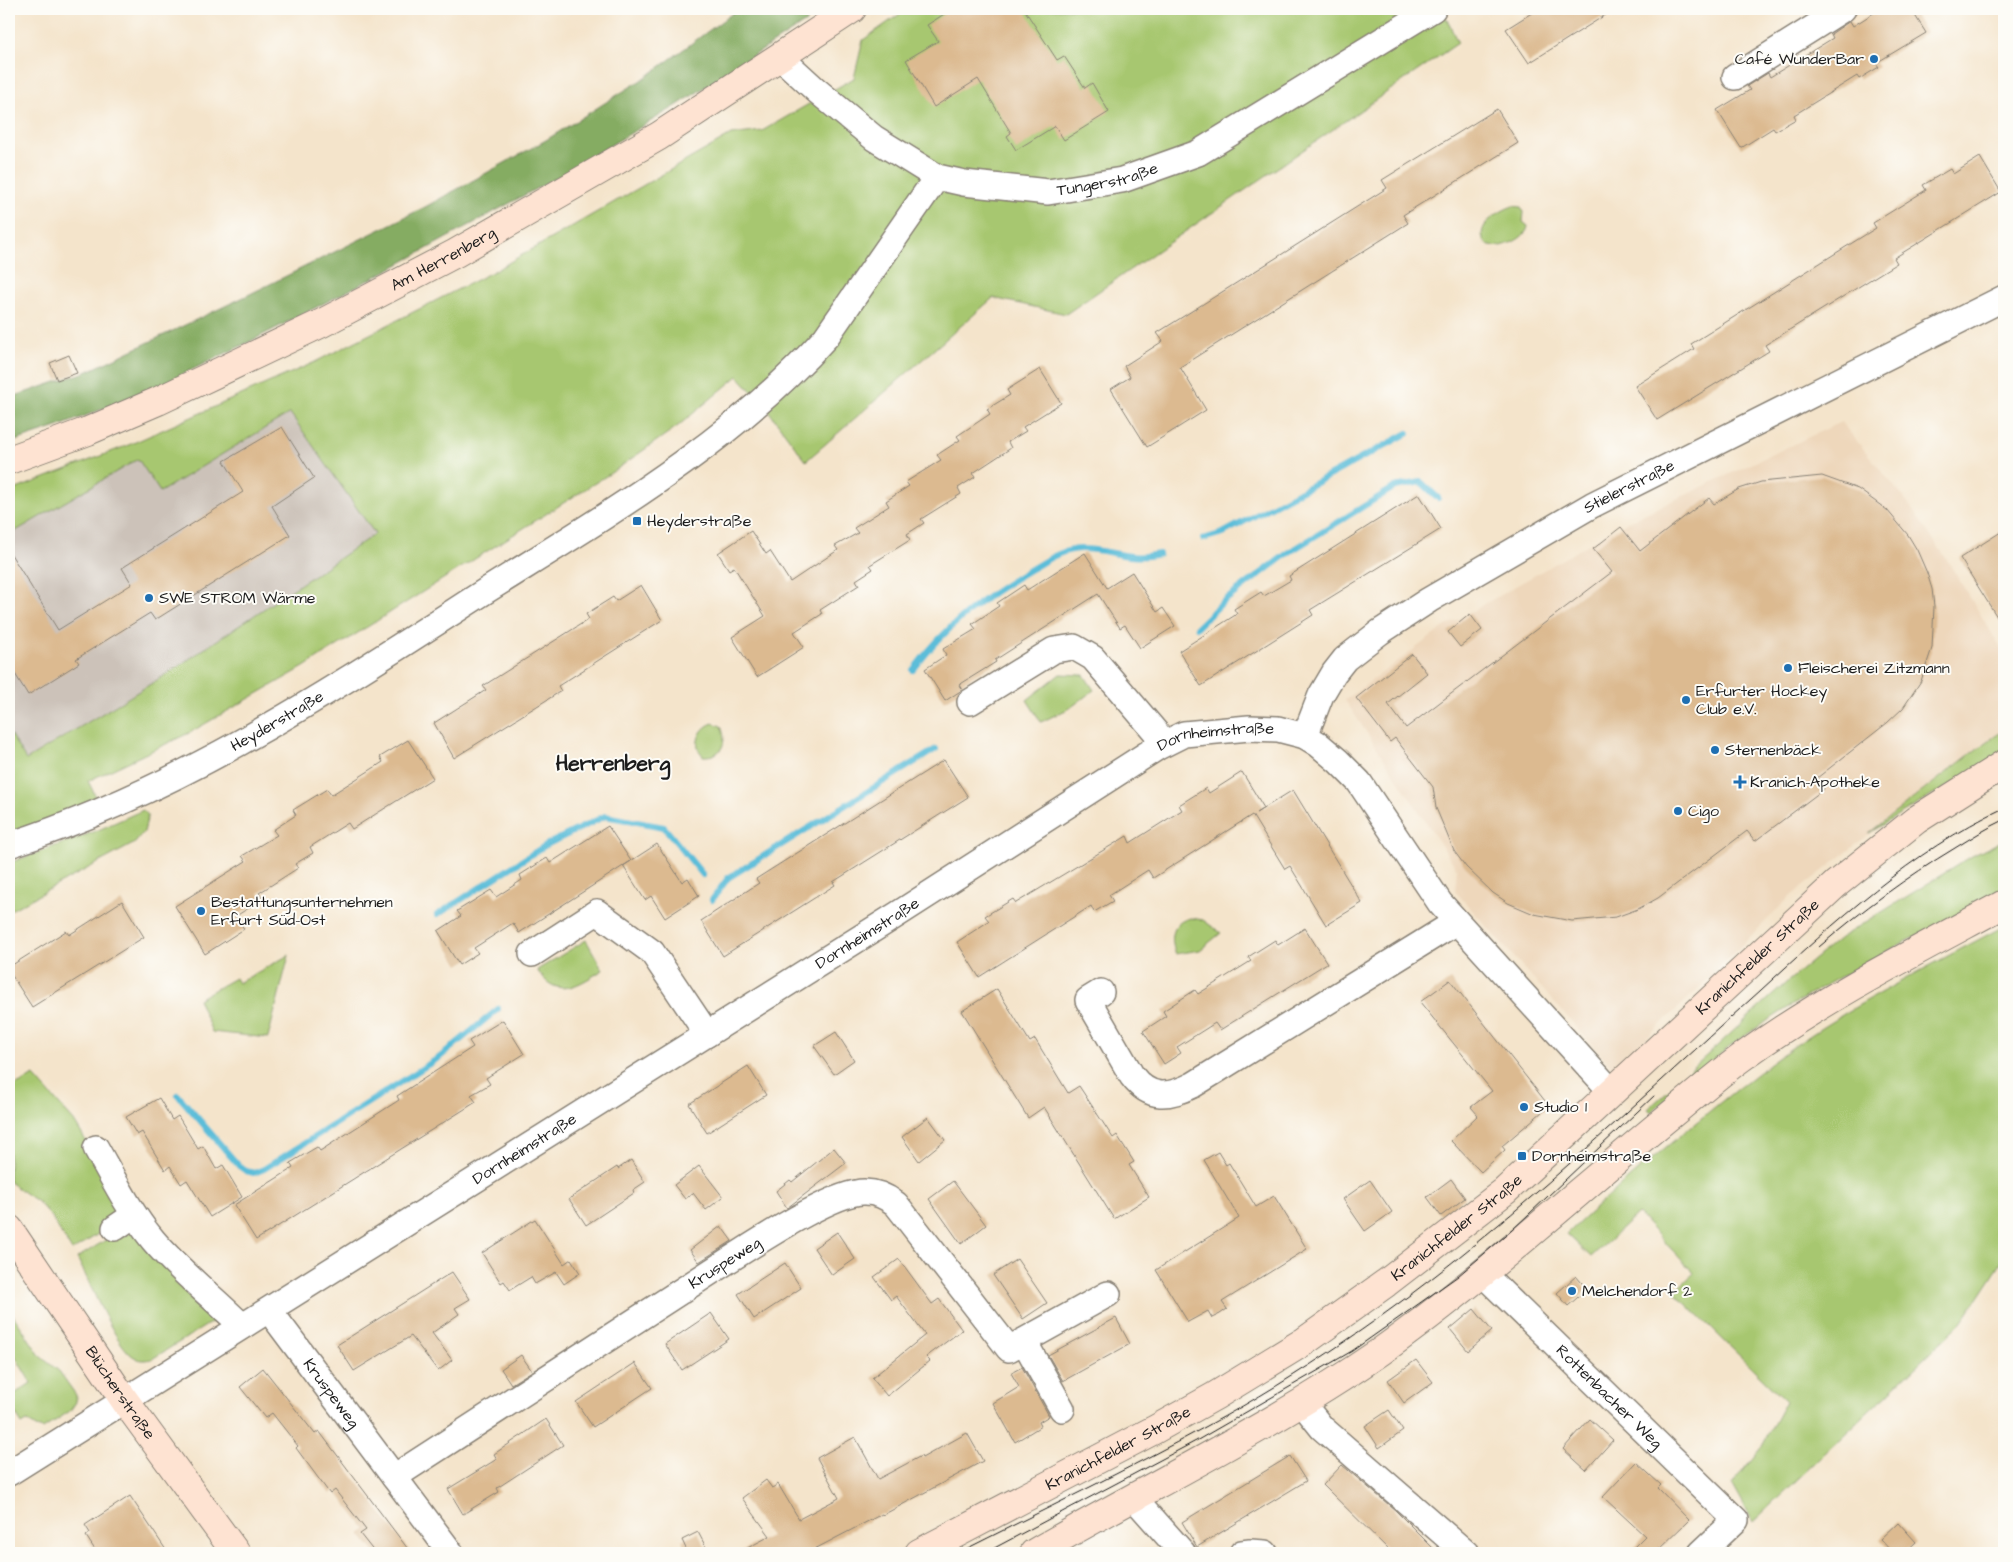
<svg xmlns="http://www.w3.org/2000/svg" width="2013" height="1562" viewBox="0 0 2013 1562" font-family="'Architects Daughter',sans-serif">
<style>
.built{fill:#eed7bb}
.industrial{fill:#ccc2b9}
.green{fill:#a7c76f;stroke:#627246}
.forest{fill:#85ac62;stroke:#50643f}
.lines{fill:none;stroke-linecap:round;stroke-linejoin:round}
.stream{stroke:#5bbdd9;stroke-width:6}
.building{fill:#dcba90}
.street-casing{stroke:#888074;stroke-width:28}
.secondary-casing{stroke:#888074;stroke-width:30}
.street{stroke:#fff;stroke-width:25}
.secondary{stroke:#fee3d2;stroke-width:28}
.tram{stroke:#1c1c1c;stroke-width:1}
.poi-dot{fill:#1f6fb2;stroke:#fdfcf7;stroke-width:2}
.labels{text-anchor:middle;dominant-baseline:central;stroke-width:4;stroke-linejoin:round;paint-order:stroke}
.poi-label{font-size:16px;fill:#1c1c1c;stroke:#fdfcf7;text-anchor:start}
.street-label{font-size:16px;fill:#1c1c1c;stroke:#fdfcf7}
.district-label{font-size:21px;font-weight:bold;fill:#1c1c1c;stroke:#fdfcf7}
</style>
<rect width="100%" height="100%" fill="#fdfcf7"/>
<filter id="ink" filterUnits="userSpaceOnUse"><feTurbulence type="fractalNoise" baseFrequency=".02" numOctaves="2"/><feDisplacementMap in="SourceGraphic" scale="10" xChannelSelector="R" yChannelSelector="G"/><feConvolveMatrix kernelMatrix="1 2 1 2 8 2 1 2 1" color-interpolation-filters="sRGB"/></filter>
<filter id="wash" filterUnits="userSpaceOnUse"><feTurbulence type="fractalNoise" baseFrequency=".0096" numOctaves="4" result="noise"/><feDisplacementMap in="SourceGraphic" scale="20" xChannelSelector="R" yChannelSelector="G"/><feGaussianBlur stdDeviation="1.12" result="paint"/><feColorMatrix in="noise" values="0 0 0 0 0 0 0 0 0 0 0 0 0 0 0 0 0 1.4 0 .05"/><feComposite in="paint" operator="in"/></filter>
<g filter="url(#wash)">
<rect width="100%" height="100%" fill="#f4e4cb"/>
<path class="built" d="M1841,422l63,76 40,57 60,98v77l-26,18 -187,148 -96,96 -81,77 -159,-178 2,-22 -112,-169 98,-72 184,-106z"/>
<path class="industrial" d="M290,413l86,121 -209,140 -142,86 -16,-28v-197l129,-76 22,33z"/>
<g class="green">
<path d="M907,9h535l16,34 -392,271 -73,-16 -187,163 -42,-56 -26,-29 -60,50 -64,45 -310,196 -115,66 -101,48 10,20 -89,34v-103l17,28 141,-86 208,-140 -85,-121 -130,79 -22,-33 -129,76v-43l122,-48 182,-81 183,-93 235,-135 31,-4 92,-53 9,-38z"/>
<path d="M1513,206l8,1 3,5 -1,10 5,4c-1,13 -27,23 -38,20 -3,-1 -4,-3 -6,-5 -9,-16 17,-31 29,-35z"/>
<path d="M1060,674l24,1 10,15 -24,18 -29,14 -14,-22z"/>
<path d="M713,723l8,3c7,17 1,31 -18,30l-5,-7c-2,-12 4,-22 15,-26z"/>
<path d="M2004,730v23l-135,80 109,-85z"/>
<path d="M143,810l5,5 -4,17 -9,11 -126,68v-48l87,-32z"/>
<path d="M2004,840v50c-91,48 -184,93 -268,152 -29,22 -57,47 -85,70l-3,-3 139,-127 53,-44 132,-82z"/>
<path d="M1191,918l12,2 18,13 -21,17 -24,4c-7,-15 -4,-33 15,-36z"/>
<path d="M2004,926v332l-42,64 -209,200 -21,-38 28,-35 26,-48 -112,-109 20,-19 -56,-59 -47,43 -24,-23c40,-38 83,-74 126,-109 41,-34 84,-69 130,-98 58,-37 120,-68 181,-101z"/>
<path d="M586,940l17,30c-25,15 -46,31 -66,0z"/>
<path d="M289,955l-21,83 -56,-6 -14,-33 37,-21 3,5z"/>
<path d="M34,1076l40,45 18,30 27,56 -7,18 -40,26 -20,-33 -13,-15 -30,-21v-93z"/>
<path d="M138,1229l82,88 -68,42c-6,1 -11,2 -16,-1 -20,-9 -47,-78 -59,-100l40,-25 3,5z"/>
<path d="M9,1309l32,48 18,14 17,24v7l-6,9 -27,18 -7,-2 -9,-6 -5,3 -10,-16 1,-13 18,-12 -22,-37z"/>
</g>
<path class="forest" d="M738,9h88l-150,97 -115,69 -169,93 -141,73 -101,49 -90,36 -51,17v-45l77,-26 158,-75 181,-90 121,-67 100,-63z"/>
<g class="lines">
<g class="stream">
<path d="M1203,539l20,-6 185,-100"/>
<path d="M1197,627l26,-25 65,-49 107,-66 26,-5 17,16"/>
<path d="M913,670c34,-45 70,-73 118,-101 16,-9 30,-19 49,-20 29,-1 46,13 79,5"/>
<path d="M712,900l16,-22 208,-129"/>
<path d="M437,915l109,-70 59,-29 59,11 39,48"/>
<path d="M178,1095l61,71 7,5 8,2 10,-4 176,-112 58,-48"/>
</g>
</g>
<g id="blocks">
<g class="building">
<path d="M952,9h72l33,51 7,-4 21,32 7,-5 17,29 -45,28 -9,-14 -39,24 -9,-14 4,-3 -33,-54 -44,28 -28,-47 32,-19 -11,-16z"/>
<path d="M1538,9h77l-86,54 -23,-34z"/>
<path d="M1880,9h31l15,24 -50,30 3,4 -20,12 -2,-3 -63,39 2,4 -21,12 -2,-3 -32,20 -24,-38 33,-20 -3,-4 21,-13 2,4 63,-39 -2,-4 19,-13 3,5z"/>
<path d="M1497,109l21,34 -115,72 5,8 -228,144 26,43 -59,37 -36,-58 19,-12 -6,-11 39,-25 -6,-8 230,-145 -5,-8z"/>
<path d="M1980,157l21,35 -107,66 3,5 -132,82 4,6 -112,69 -22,-34 59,-37 -3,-5 185,-116 -3,-5 53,-33 -3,-5 27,-16 3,5z"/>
<path d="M69,355l8,18 -20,7 -7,-17z"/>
<path d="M1040,369l21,34 -38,24 3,4 -18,11 3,6 -38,25 2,4 -17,11 3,6 -40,25 3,4 -17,11 3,6 -40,25 3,4 -17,11 3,5 -39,25 2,4 -28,18 10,15 -47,30 -25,-40 33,-21 -31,-49 -5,3 -11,-17 33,-22 15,23 4,-3 20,31 48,-32 -3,-4 23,-13 -4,-5 35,-22 -3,-5 23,-15 -3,-4 35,-22 -4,-5 23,-15 -3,-4 33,-22 -3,-5 23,-14 -3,-5z"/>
<path d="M282,427l32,51 -42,28 18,29 -135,85 -5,-7 -74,46 3,4 -51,32 -19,-31v-113l49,79 74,-46 -10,-16 121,-76 -19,-31z"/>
<path d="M1822,476l36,13 29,21 21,25 9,15 10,23 5,16 2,17 -2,42 -11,33 -18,27 -16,15 -70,55 7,11 -69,52 -8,-10 -89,67 -20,11 -22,8 -44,4 -38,-7 -26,-11 -15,-10 -27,-26 -12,-16 -18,-43 -3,-21 -38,-49 -5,4 -34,-44 56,-44 15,19 -39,31 18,24 206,-156 -19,-23 28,-22 19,24 69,-53 5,6 25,-15 22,-7z"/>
<path d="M1419,494l22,35 -131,81 3,5 -112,71 -22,-35 58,-37 -3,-5 27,-17 3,4 27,-16 -2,-4z"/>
<path d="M2004,530v98l-44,-70z"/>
<path d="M1085,553l22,35 25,-16 25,40 6,-4 12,18 -35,22 -15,-23 -5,3 -22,-34 -103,66 1,2 -37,23 3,5 -17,11 -20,-32 21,-14 -3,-6 33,-20 -4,-5 27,-18 -2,-3 27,-18 3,5z"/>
<path d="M641,585l21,35 -104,66 3,5 -107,67 -20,-35 52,-33 -3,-4 106,-67 -3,-5 27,-17 3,4z"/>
<path d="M1470,614l12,16 -22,17 -12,-15z"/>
<path d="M408,740l25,38 -81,51 -4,-6 -38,24 3,6 -18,11 3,4 -39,25 4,6 -27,17 8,13 -39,25 -30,-48 71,-45 -4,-5 35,-21 -4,-5 23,-15 -3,-5 34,-21 4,6 52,-33 -3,-5z"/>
<path d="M944,760l24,37 -135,85 2,3 -112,71 -22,-35 58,-38 -3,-4z"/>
<path d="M1242,772l22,36 -8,5 37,-23 69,113 -36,22 -36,-59 -5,3 -33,-54 -99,63 -5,-8 -39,25 4,6 -19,11 -3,-6 -112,71 -22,-35 32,-21 -4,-5 28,-17 3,4 111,-67 3,7 52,-33 -3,-5 27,-17 3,5z"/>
<path d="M608,826l23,35 -112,72 -6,-10 -39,25 4,5 -19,12 -21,-34 23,-15 -4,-5 34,-21 5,7 26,-17 -2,-5 27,-17 3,5z"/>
<path d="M657,844l25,38 6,-4 11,18 -34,22 -14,-22 -6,4 -22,-34z"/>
<path d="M122,901l22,36 -112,70 -23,-36v-4l57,-36 3,4z"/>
<path d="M1305,928l22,35 -107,67 -5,-7 -38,24 4,6 -17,11 -21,-33 23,-15 -3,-5 32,-21 3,4 53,-33 -3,-4 27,-17 3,5z"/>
<path d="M1450,980l99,126 -47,40 3,4 -24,22 -30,-31 27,-26 -7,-8 21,-16 -72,-89z"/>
<path d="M997,989l33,53 5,-3 33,54 11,-7 34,52 4,-3 17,27 -5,3 20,32 -35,22 -70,-112 -16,11 -66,-107z"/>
<path d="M503,1020l21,34 -38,24 4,6 -19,11 5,7 -220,138 -22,-35 59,-37 -3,-5 27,-16 3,4 79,-51 -2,-4 76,-49 -4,-6z"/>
<path d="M836,1032l18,28 -20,14 -20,-28z"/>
<path d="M748,1066l18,29 -59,38 -18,-29z"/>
<path d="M159,1098l13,22 6,-4 20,33 5,-3 13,23 7,-4 19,32 -32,20 -23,-37 -6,4 -11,-18 -5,4 -23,-38 -5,3 -11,-18z"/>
<path d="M928,1117l17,23 -26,21 -17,-24z"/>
<path d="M834,1148l12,15 -59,45 -11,-17 14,-11 2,2z"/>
<path d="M1218,1152l8,13 3,-2 27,44 18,-11 33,53 -85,53 5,7 -7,5 -8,4 -4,-7 -20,11 -32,-52 83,-52 -35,-58z"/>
<path d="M631,1160l14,22 -12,8 1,3 -48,32 -17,-26 48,-32 1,2z"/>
<path d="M699,1166l24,31 -17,13 -13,-17 -8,6 -11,-14z"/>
<path d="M1451,1179l14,19 -24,18 -14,-19z"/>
<path d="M1370,1180l22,32 -27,19 -22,-32z"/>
<path d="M953,1181l33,44 -25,19 -32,-45z"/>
<path d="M535,1219l29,45 7,-5 9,14 -16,11 -8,-12 -21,12 -4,-7 -21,13 -6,-9 -3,2 -19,-30z"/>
<path d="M721,1226l11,15 -33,21 -9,-12z"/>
<path d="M837,1232l18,27 -23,16 -18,-27z"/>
<path d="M899,1259l33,45 7,-5 23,31 -36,27 4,4 -43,35 -15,-18 53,-43 -29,-39 -5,4 -17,-23z"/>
<path d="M1017,1259l30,44 -24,16 -30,-44z"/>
<path d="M785,1263l16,25 -47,31 -16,-25z"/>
<path d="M452,1272l18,27 -15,9 4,6 -27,19 20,27 -14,11 -27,-35 -57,35 -17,-26z"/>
<path d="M1576,1276l11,13 -19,17 -11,-13z"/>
<path d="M1474,1309l18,22 -24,20 -18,-22z"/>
<path d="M711,1313l18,26 -47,31 -17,-26z"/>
<path d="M1116,1318l14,26 -67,37 -15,-26z"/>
<path d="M521,1355l11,16 -21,13 -10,-15z"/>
<path d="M1416,1360l17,22 -29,21 -16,-23z"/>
<path d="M635,1363l17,25 -59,39 -17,-25z"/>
<path d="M1022,1367l27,49 -10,6 2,4 -26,16 -22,-39 26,-16 -8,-14z"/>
<path d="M263,1368l52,66 4,-3 92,122h-36l-15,-19 6,-4 -31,-40 -5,4 -34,-46 2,-2 -26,-33 -7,5 -25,-31z"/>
<path d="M1389,1410l14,21 -24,17 -14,-22z"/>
<path d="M546,1419l17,26 -66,43 2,4 -36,22 -15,-25 49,-30 -3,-5z"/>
<path d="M1590,1419l23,21 -27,30 -23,-21z"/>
<path d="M967,1433l16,28 -100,54 -1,-1 -75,39h-69l32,-17 -28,-38 24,-18 6,8 6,-4 21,35 40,-21 -22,-40 38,-21 23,42 43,-23 1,2z"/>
<path d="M1290,1456l16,25 -109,66 -15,-25z"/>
<path d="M1636,1462l25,23 -3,3 31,32 -34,33h-27l17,-17 -42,-39z"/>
<path d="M1342,1465l53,45 43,43h-46l-69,-68z"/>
<path d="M130,1496l38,57h-71l-11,-17 4,-3 -5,-8z"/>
<path d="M1898,1522l18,20 -12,11h-11l-13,-14z"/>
<path d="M698,1532l11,21h-21l-6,-13z"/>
</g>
</g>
</g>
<g filter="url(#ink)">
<use href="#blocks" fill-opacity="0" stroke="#888074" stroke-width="1"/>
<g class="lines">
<defs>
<g id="street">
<path id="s1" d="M780,57l36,33 58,48 63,39 27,6 84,9 74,-12 76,-27 235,-144"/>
<path d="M1735,77l108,-68"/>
<path d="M970,702l84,-52 20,-3 19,11 72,85"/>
<path id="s2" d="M1305,736l16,-41 13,-22 11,-14 35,-27 49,-32 163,-95 412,-207"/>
<path id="s3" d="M9,845c173,-55 324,-156 475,-253 121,-76 246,-148 342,-255l111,-160"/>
<path d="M532,954l65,-42 55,40 55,82"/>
<path d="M1101,992l-13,8 44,76c18,24 37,21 61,9l263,-163"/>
<path d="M96,1148c18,32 34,64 57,92 27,32 60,57 89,86"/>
<path d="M115,1228l19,-13"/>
<path id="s4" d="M1483,1274l253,246 -35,33"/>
<path id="s5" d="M269,1310l182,243"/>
<path d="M1024,1341l38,68"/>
<path d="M1302,1403l20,25 144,125"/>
<path id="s6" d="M9,1473l889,-559 260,-167 26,-13 65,-6 29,1 27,7 13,8 20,17 21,21 81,121 172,189"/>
<path id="s7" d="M394,1477l335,-217c29,-18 105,-69 136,-68 12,0 22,5 31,12l113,145 99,-55"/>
<path d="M1134,1498l49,55"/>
<path d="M1242,1553l8,-1 15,1"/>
</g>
<g id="secondary">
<path id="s8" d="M9,460l79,-29 70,-30 164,-78 134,-70 203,-117 193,-127"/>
<path id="s9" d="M9,1229l116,172 111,152"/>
<path id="s10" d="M919,1553l235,-123 61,-34 90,-55 81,-58 119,-92 331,-307 80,-64 88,-56"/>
<path d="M1034,1553c116,-67 236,-125 346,-201 101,-72 192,-156 287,-234 26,-21 51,-44 78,-63 81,-58 172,-104 259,-151"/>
</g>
</defs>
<use href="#street" class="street-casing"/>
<use href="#secondary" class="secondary-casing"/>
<use href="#street" class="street"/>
<use href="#secondary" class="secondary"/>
<g class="tram">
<path d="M1819,947c43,-37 88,-70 136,-99 16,-10 32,-20 49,-28"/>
<path d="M958,1553c83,-42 167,-82 249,-127 94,-51 185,-114 268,-182 99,-80 191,-169 286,-254 74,-68 151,-139 243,-182"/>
<path d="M985,1553l211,-112 156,-90 106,-75 53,-45 143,-135"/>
</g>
</g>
</g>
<g class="poi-dot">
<circle cx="1874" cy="59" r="5"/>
<rect x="632" y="516" width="10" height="10" rx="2.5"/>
<circle cx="149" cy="598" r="5"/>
<circle cx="1788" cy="668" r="5"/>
<circle cx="1686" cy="700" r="5"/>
<circle cx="1715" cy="750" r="5"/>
<path d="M1737.5 774.5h5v5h5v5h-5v5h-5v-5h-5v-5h5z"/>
<circle cx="1678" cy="811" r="5"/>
<circle cx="201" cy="911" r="5"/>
<circle cx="1524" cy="1107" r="5"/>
<rect x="1517" y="1151" width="10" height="10" rx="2.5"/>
<circle cx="1572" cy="1291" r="5"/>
</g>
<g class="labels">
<g class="poi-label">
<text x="1864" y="59" text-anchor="end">Café WunderBar</text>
<text x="647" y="521">Heyderstraße</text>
<text x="159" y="598">SWE STROM Wärme</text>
<text x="1798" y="668">Fleischerei Zitzmann</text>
<text x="1696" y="691">Erfurter Hockey<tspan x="1696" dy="18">Club e.V.</tspan></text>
<text x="1725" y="750">Sternenbäck</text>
<text x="1750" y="782">Kranich-Apotheke</text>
<text x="1688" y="811">Cigo</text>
<text x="211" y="902">Bestattungsunternehmen<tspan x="211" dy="18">Erfurt Süd-Ost</tspan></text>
<text x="1534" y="1107">Studio 1</text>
<text x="1532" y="1156">Dornheimstraße</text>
<text x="1582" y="1291">Melchendorf 2</text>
</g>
<g class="street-label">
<text stroke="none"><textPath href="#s1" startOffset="371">Tungerstraße</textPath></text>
<text stroke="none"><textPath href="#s8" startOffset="479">Am Herrenberg</textPath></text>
<text stroke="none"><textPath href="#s2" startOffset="420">Stielerstraße</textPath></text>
<text stroke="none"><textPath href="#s3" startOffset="296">Heyderstraße</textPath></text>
<text stroke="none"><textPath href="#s6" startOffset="1419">Dornheimstraße</textPath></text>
<text stroke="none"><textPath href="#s6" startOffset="1014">Dornheimstraße</textPath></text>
<text stroke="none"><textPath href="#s10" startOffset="1035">Kranichfelder Straße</textPath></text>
<text stroke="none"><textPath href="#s6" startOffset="609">Dornheimstraße</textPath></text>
<text stroke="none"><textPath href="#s10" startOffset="630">Kranichfelder Straße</textPath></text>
<text stroke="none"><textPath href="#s7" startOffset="394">Kruspeweg</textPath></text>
<text stroke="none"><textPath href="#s9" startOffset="198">Blücherstraße</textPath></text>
<text stroke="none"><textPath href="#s5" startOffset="104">Kruspeweg</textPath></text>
<text stroke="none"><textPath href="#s4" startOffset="176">Rottenbacher Weg</textPath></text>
<text stroke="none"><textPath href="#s10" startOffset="225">Kranichfelder Straße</textPath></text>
</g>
<g class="district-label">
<text x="613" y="763">Herrenberg</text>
</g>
</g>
<rect width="2013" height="1562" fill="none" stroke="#fdfcf7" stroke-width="30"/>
</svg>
